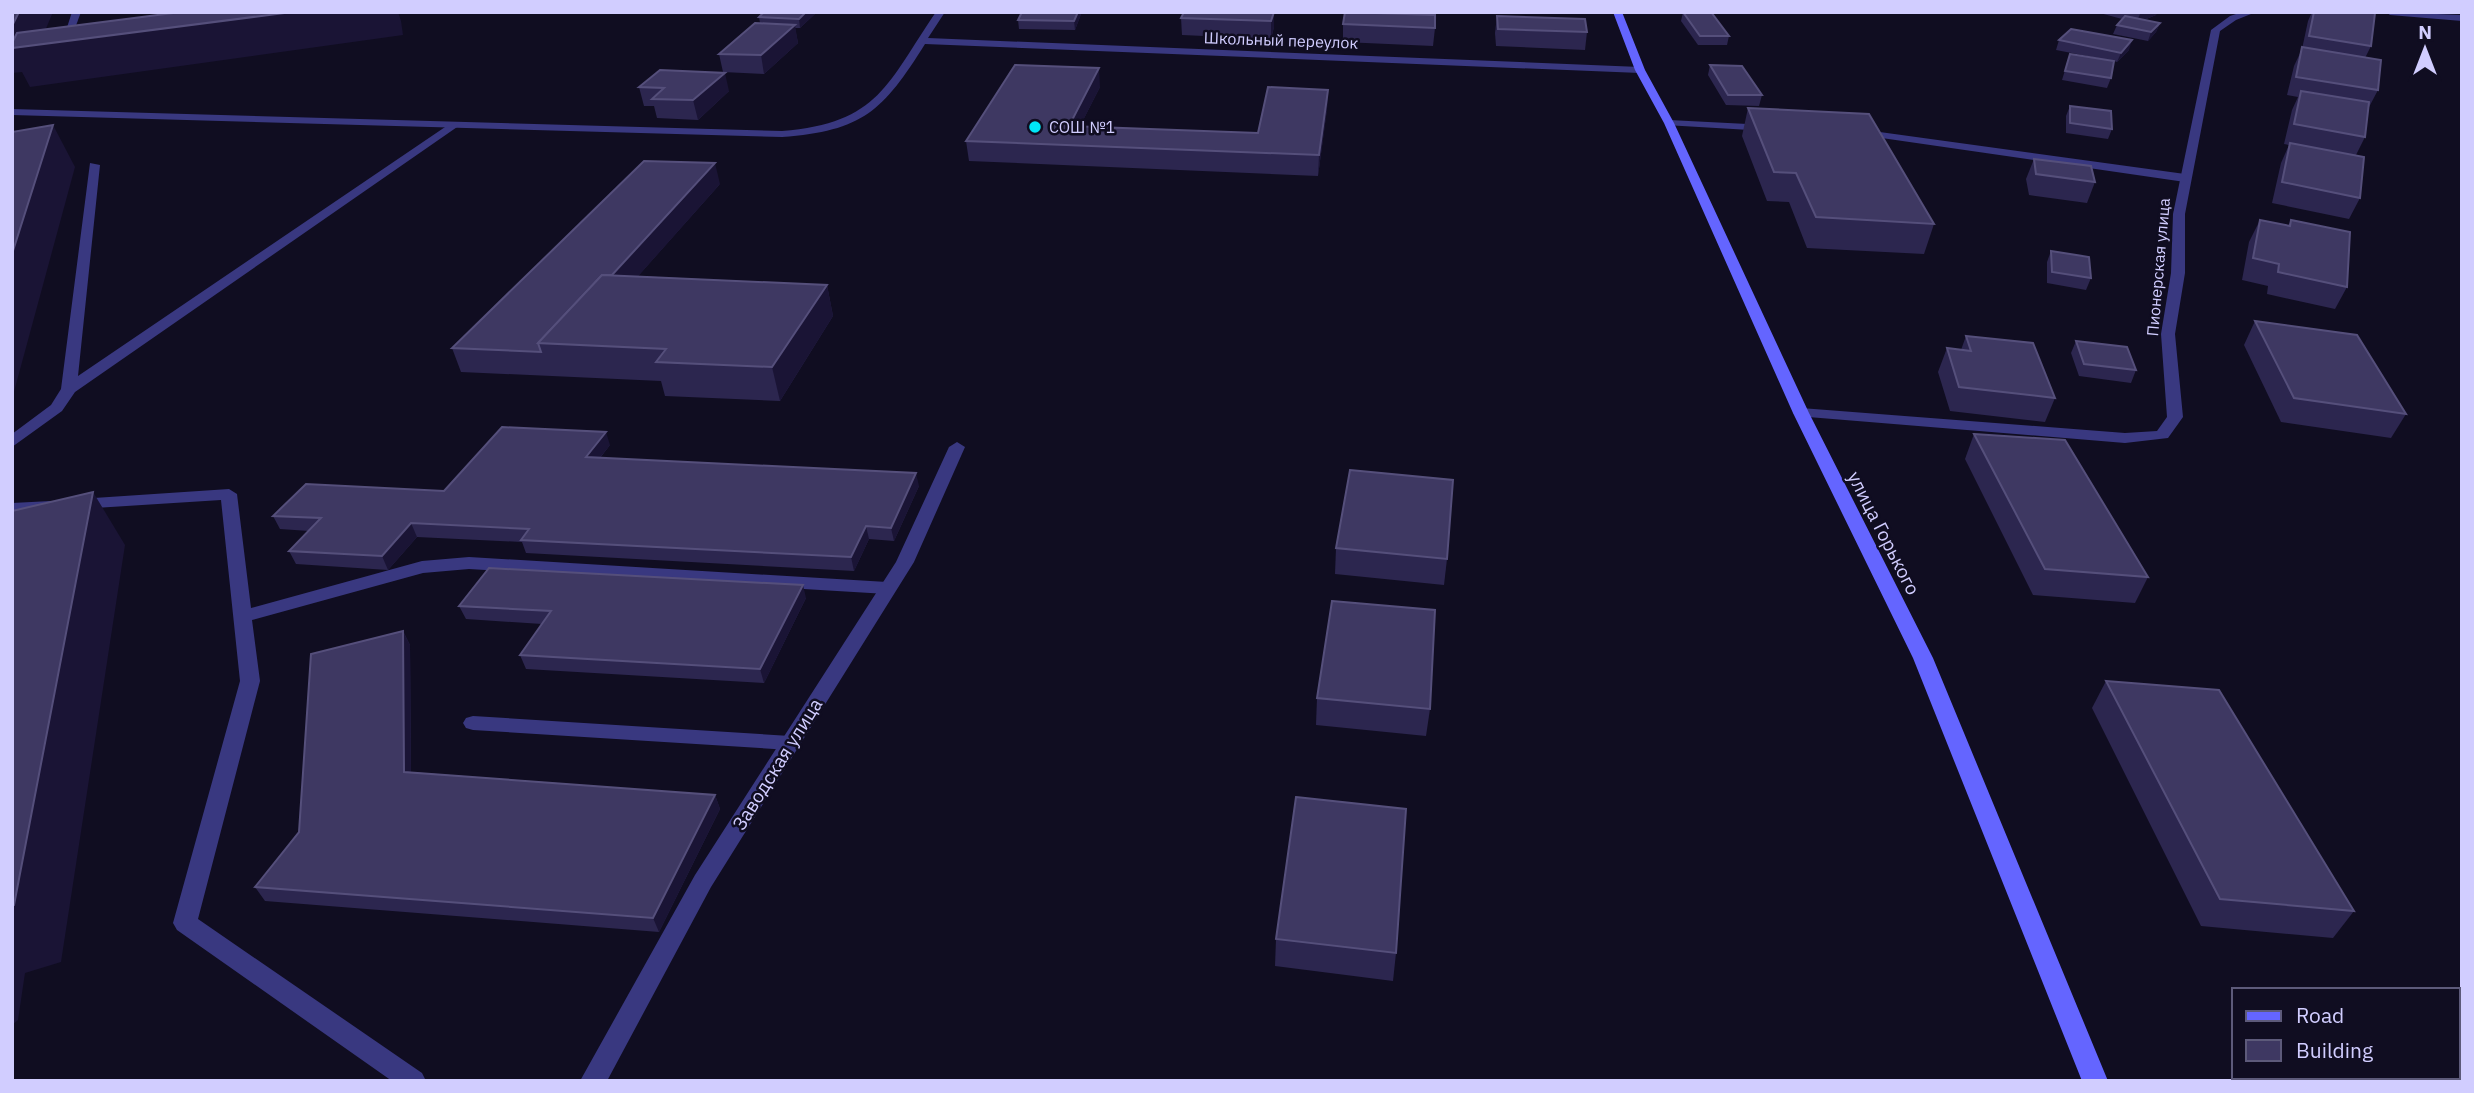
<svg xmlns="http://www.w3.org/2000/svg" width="2474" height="1093" viewBox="0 0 2474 1093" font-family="'IBM Plex Sans',sans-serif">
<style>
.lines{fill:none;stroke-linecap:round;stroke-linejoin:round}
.service{fill:#393880;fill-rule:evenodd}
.minor{fill:#393880;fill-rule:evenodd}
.secondary{fill:#6465ff;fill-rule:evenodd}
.wall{fill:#2c264f}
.shaded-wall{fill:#1a1435}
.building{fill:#3e3862;stroke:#554f7b;stroke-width:2}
.poi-dot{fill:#00e6f7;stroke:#100d21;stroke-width:2.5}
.labels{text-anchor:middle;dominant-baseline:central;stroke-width:5;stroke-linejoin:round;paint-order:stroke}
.far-street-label{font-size:16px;fill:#d1cdff;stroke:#100d21}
.far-poi-label{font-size:16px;fill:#d1cdff;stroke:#100d21;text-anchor:start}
.street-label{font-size:19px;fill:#d1cdff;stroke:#100d21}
</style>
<rect width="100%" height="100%" fill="#100d21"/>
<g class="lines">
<g class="service">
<path d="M72,12h9l-13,35 -8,2z"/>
<path d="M1669,120l98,5 5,3 -5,3 -102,-6v-4z"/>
<path d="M451,123l9,2 -385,267 -13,19 -50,36v-13l39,-29 10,-16 29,-226 10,2 -22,211z"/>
<path d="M1858,129l327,45 6,4 -6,4 -331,-48v-4z"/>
<path d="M229,489l8,5 14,114 171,-47 47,-4 418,25 9,6 -9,6 -418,-25 -46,4 -171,47 8,61 -62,238 224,154 4,8h-34l-215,-151 -4,-7 67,-242 -19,-181 -142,9 -8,-5 8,-5z"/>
<path d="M51,501l6,1 2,4 -2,4 -45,3v-10z"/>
<path d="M473,716l317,20 7,2 3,5 -3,5 -7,2 -317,-20 -7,-2 -3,-5 3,-5z"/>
</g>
<g class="minor">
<path d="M936,12h9l-17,26 712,29 5,3 -5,3 -715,-29c-42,67 -62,87 -143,93l-770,-22v-6l770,22c98,-8 105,-48 154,-119z"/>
<path d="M2242,12h14l-20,8 -16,11 -35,183v59l-10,61 8,83 -15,21 -43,5 -329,-27 -3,-3 8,-5 324,25 32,-2 10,-14 -6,-83 10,-61 2,-59 38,-184 19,-14z"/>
<path d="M2386,12l76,3v6l-72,-6z"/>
<path d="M957,442l8,5 -51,115 -203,325 -104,194h-27l115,-206 201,-313 53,-115z"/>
</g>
<path class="secondary" d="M1613,12h9l23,58 29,53 135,290 124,245 175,423h-26l-169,-423 -120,-245 -129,-290 -29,-53z"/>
</g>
<g class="wall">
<path d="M817,12l-17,16h-5l3,15 -34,31 -41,-2 -4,-18 41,-31 -1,-6z"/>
<path d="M1274,12v15l-3,12 -89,-4 -1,-17z"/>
<path d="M1683,12l46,24 -2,9h-29l-17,-24z"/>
<path d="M2096,12h61l-1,3 -12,5 16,3 -4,9 -8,9 -35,-7 4,-9 5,-6z"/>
<path d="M2312,12h58l1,34 -6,12 13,32 -10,19 -3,28 -9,18 4,43 -11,21 -77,-16 9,-40 8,-18 -5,-1 8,-34 6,-13 -11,-2 7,-29 8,-17 6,-28z"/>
<path d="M1081,14l-6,16 -56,-1 -1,-9z"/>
<path d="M1497,16l90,16 -2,18 -89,-4 -1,-13z"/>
<path d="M1343,24l92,4 -2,18 -90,-4z"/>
<path d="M2059,40l70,10 -12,12 -3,-1 -3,17 -4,10 -45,-8 8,-26 33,5 -47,-9z"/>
<path d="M1710,65l52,30 -3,11 -33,-1 -18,-30z"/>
<path d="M639,87l90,4 -31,29 -41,-2 -3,-12h-10z"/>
<path d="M1100,87l-20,39 178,7 70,-43 -1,19 -9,67 -349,-15 -3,-20z"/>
<path d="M2070,106l42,23 -4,10 -42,-6v-17z"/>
<path d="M1748,108l186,116 -10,30 -117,-6 -18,-46 -22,-1 -25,-65z"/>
<path d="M2034,159l61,23 -8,21 -58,-8 -3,-16z"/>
<path d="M720,184l-82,92 189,9 6,31 -53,85 -115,-5 -4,-15 -200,-9 -9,-24z"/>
<path d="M2260,220l28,6 3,-6 56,67 -12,22 -68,-15 1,-8 -26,-6 7,-38z"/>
<path d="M2051,251l40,27 -5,12 -39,-7v-21z"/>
<path d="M2255,321l151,93 -15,24 -110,-16 -37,-77z"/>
<path d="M1966,336l89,62 -10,24 -95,-11 -12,-39 9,-24 14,2z"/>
<path d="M2076,341l60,29 -5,13 -52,-7 -8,-23z"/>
<path d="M1974,434l174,143 -13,26 -102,-8 -68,-136z"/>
<path d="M610,445l-10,13 319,28 -25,55 -25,-2 -15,32 -328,-18 -4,-11 -105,-5 -29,33 -92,-6 -7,-13 20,-20 -29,-2 -7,-13 171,-25z"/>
<path d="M1336,548l111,11 -3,26 -109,-11z"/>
<path d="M806,598l-42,85 -238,-14 -6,-14 22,-31 -76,-5 -7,-13z"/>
<path d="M403,631l7,14 1,127 304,23 5,14 -61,123 -394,-31 -10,-14 44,-55z"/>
<path d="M2106,681l248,230 -21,27 -132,-12 -109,-218z"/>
<path d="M1317,698l113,11 -4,27 -110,-11z"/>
<path d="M1276,939l120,14 -3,28 -118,-15z"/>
<path d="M2263,1077h160l2,4h-160z"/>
</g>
<g class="shaded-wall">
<path d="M19,12h34l-14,33 253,-33h106l3,9 2,14 -373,52 -8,-15 -10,1v-47z"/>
<path d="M806,12h11l-17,16 -1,-9z"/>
<path d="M1078,12h3v2l-6,16 -1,-9z"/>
<path d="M1274,12v15l-3,12v-18z"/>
<path d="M2143,12h14l-1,3 -20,8 4,-9z"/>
<path d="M2160,23l-4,9 -8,9 3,-9z"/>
<path d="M795,25l3,18 -34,31 -3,-19z"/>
<path d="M2132,40l-3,10 -12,12 4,-9z"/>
<path d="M1099,68l1,19 -30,59 -1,-20z"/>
<path d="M725,73l4,18 -31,29 -5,-20z"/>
<path d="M1328,90l-1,19 -9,67 1,-21z"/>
<path d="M53,125l22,42 -63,232v-145z"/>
<path d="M715,163l5,21 -143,161 -28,-2z"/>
<path d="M827,285l6,31 -53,85 -8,-34z"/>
<path d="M606,432l4,13 -20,25 -4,-13z"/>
<path d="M916,473l3,13 -25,55 -3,-13z"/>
<path d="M93,492l32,53 -64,417 -36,11 -7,47 -6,5v-119z"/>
<path d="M411,523l6,14 -29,33 -6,-14z"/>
<path d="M866,526l3,13 -15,32 -3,-14z"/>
<path d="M803,585l3,13 -42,85 -4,-14z"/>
<path d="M403,631l7,14 1,141 -7,-14z"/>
<path d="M715,795l5,14 -61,123 -6,-14z"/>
</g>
<g class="building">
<path d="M12,12h7l-7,14z"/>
<path d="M181,12h111l-280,36v-5l5,-10z"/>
<path d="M764,12h42l-7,7 -40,-2z"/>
<path d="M1022,12h56l-4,9 -56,-1z"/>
<path d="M1184,12h90l-3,9 -90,-3z"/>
<path d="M1345,12l90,3v13l-92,-4z"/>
<path d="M1683,12h28l18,24h-29z"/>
<path d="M2314,12l61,1 -4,33 -62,-10z"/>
<path d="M1497,16l88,3 2,13 -89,-3z"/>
<path d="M2125,16l35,7 -9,9 -34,-7z"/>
<path d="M755,23l40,2 -34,30 -42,-1z"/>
<path d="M2071,29l61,11 -11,13 -62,-13z"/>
<path d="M2302,47l79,13 -3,30 -82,-13z"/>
<path d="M2070,54l44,7 -3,17 -46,-7z"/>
<path d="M1015,65l84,3 -30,58 189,7 10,-46 60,3 -9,65 -353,-14z"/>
<path d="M1710,65l32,1 20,29h-34z"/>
<path d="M660,70l65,3 -32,27 -41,-1 12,-11 -25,-1z"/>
<path d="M2301,91l68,11 -4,35 -71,-13z"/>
<path d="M2070,106l41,5 1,18 -42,-6z"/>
<path d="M1748,108l121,6 65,110 -118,-7 -20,-44 -22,-1z"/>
<path d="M53,125l-41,129v-122z"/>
<path d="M2290,143l74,14 -4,41 -78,-16z"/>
<path d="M2034,159l57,7 4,16 -59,-8z"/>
<path d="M644,161l71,2 -103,112h-10l-64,68 3,9 -89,-4z"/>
<path d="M2260,220l30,6 1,-6 59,12 -3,55 -69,-15 1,-8 -26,-6z"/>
<path d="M2051,251l38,6 2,21 -39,-6z"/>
<path d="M602,275l225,10 -55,82 -116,-5 10,-13 -128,-6z"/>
<path d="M2255,321l102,14 49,79 -112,-16z"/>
<path d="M1966,336l67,7 22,55 -96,-11 -12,-39 24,3z"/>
<path d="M2076,341l51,6 9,23 -52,-6z"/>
<path d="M502,427l104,5 -20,25 330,16 -25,55 -25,-2 -15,31 -330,-17 8,-11 -118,-6 -29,33 -93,-5 32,-33 -48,-2 33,-32 138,7z"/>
<path d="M1974,434l91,6 83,137 -103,-8z"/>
<path d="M1350,470l103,10 -6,79 -111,-11z"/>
<path d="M93,492l-79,413 -2,1v-395z"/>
<path d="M489,568l314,17 -43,84 -240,-14 31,-44 -92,-5z"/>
<path d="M1332,601l103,9 -5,99 -113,-11z"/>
<path d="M403,631l1,141 311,23 -62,123 -398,-31 44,-55 12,-178z"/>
<path d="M2106,681l113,9 135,221 -134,-12z"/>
<path d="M1296,797l110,12 -10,144 -120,-14z"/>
<path d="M2299,1077h124l2,4h-125z"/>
</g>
<circle class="poi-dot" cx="1035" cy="127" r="7"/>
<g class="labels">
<g class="far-street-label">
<text transform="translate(1281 40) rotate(2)">Школьный переулок</text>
<text transform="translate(2158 267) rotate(-85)">Пионерская улица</text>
</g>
<g class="far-poi-label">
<text x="1049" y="127">СОШ №1</text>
</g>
<g class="street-label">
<text transform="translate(1884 533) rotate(63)">улица Горького</text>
<text transform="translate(777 764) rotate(-58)">Заводская улица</text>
</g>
</g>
<rect width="2474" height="1093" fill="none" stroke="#d1cdff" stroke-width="28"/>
<rect x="2232" y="988" width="228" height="91" fill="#100d21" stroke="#5d5a7a" stroke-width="2"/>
<rect x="2246" y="1011" width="35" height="10" fill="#6465ff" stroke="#5d5a7a" stroke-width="2"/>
<text x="2296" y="1023" font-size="21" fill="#d1cdff">Road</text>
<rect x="2246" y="1040" width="35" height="21" fill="#3e3862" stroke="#5d5a7a" stroke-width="2"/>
<text x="2296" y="1058" font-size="21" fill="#d1cdff">Building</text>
<g transform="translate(2425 49)" stroke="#100d21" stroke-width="5" paint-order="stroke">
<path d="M0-5L12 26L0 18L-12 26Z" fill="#d1cdff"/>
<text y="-10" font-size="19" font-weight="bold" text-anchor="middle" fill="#d1cdff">N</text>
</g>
</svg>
